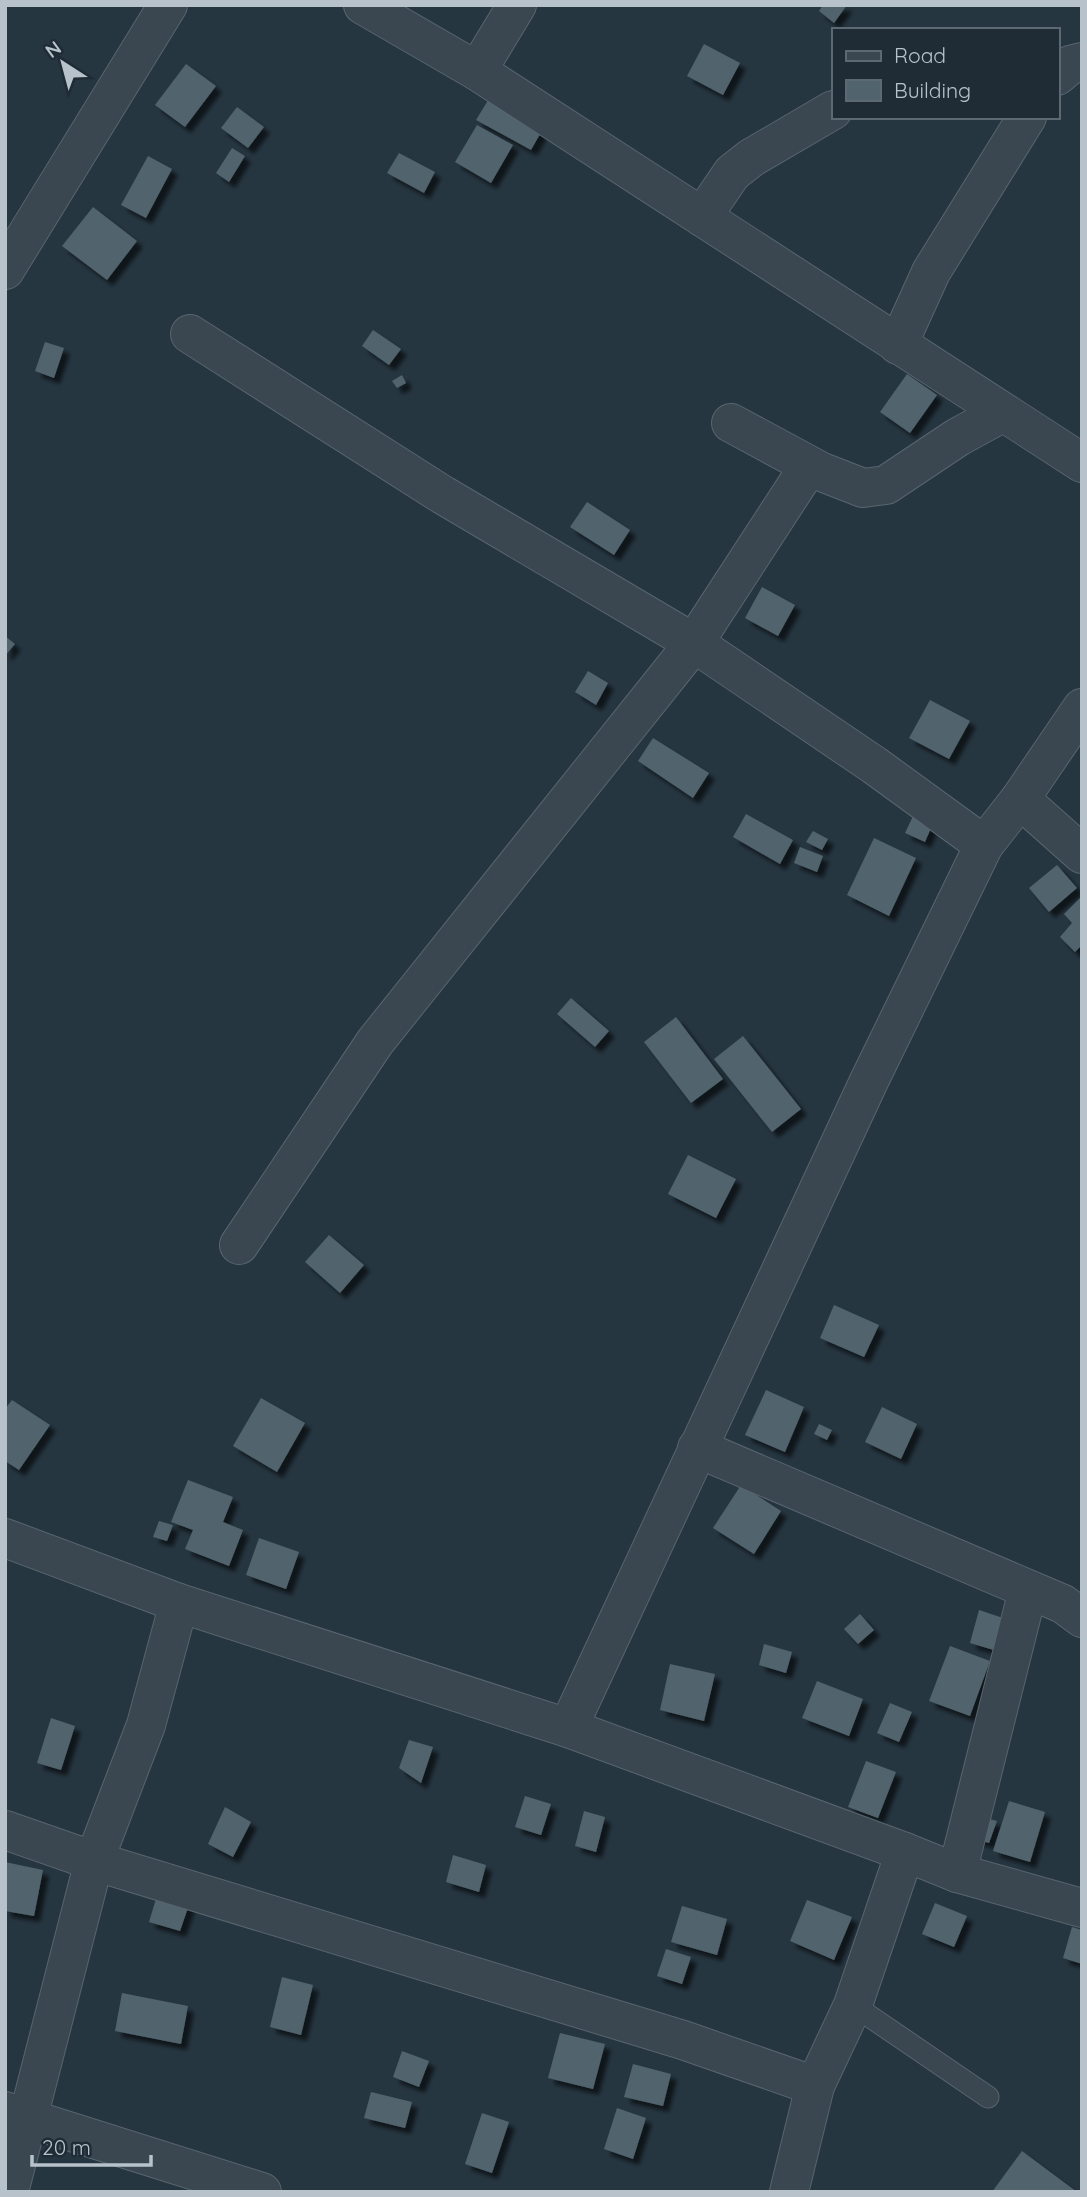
<svg xmlns="http://www.w3.org/2000/svg" width="1087" height="2197" viewBox="0 0 1087 2197" font-family="Quicksand,sans-serif">
<style>
.building{fill:#51636d;filter:url(#shadow)}
.lines{fill:none;stroke-linecap:round;stroke-linejoin:round}
.lane-casing{stroke:#58656e;stroke-width:23}
.street-casing{stroke:#58656e;stroke-width:40}
.lane{stroke:#3a4750;stroke-width:21}
.street{stroke:#3a4750;stroke-width:38}
</style>
<defs>
<filter id="shadow"><feDropShadow dx="6" dy="6" stdDeviation="2" flood-color="#0009"/></filter>
</defs>
<rect width="100%" height="100%" fill="#263641"/>
<g class="building">
<path d="M823,5h24l-13,18 -15,-12z"/>
<path d="M704,44l36,19 -17,32 -36,-19z"/>
<path d="M186,64l30,22 -31,41 -30,-22z"/>
<path d="M490,97l54,30 -13,23 -55,-30z"/>
<path d="M237,107l27,20 -16,21 -27,-20z"/>
<path d="M477,125l36,20 -22,38 -36,-21z"/>
<path d="M232,148l13,8 -16,26 -13,-9z"/>
<path d="M399,153l36,19 -11,21 -37,-20z"/>
<path d="M148,156l24,13 -26,49 -25,-13z"/>
<path d="M93,207l44,34 -30,39 -45,-34z"/>
<path d="M373,330l28,19 -12,16 -27,-19z"/>
<path d="M45,342l19,6 -10,30 -19,-7z"/>
<path d="M907,374l30,21 -27,38 -30,-21z"/>
<path d="M402,375l4,8 -9,5 -5,-7z"/>
<path d="M587,502l43,28 -16,25 -44,-28z"/>
<path d="M762,587l33,18 -17,31 -33,-18z"/>
<path d="M5,636l10,8 -10,12z"/>
<path d="M588,671l20,12 -12,22 -21,-13z"/>
<path d="M930,700l40,21 -21,38 -40,-21z"/>
<path d="M653,738l56,35 -16,25 -55,-37z"/>
<path d="M915,812l19,9 -9,21 -20,-9z"/>
<path d="M746,814l47,26 -13,24 -47,-27z"/>
<path d="M813,831l15,8 -6,11 -16,-8z"/>
<path d="M874,838l42,20 -27,58 -42,-21z"/>
<path d="M800,847l23,9 -6,16 -23,-9z"/>
<path d="M1057,865l20,23 -28,24 -20,-24z"/>
<path d="M1082,896v49l-7,7 -15,-15 12,-14 -8,-9z"/>
<path d="M571,998l38,33 -14,16 -38,-33z"/>
<path d="M676,1017l47,62 -32,24 -47,-61z"/>
<path d="M743,1036l58,73 -29,23 -58,-73z"/>
<path d="M688,1155l48,24 -20,39 -48,-24z"/>
<path d="M329,1235l35,30 -24,28 -35,-31z"/>
<path d="M834,1305l45,20 -15,32 -44,-19z"/>
<path d="M766,1390l38,17 -19,45 -40,-17z"/>
<path d="M261,1398l44,25 -28,49 -44,-26z"/>
<path d="M12,1400l38,25 -31,45 -14,-9v-52z"/>
<path d="M882,1407l35,17 -16,35 -36,-17z"/>
<path d="M819,1424l13,6 -5,10 -13,-6z"/>
<path d="M188,1480l45,17 -10,25 20,8 -14,36 -44,-17 8,-19 -22,-8z"/>
<path d="M741,1485l40,26 -27,43 -41,-26z"/>
<path d="M159,1521l14,4 -6,16 -14,-4z"/>
<path d="M259,1538l40,14 -13,37 -40,-14z"/>
<path d="M979,1610l27,9 -9,32 -27,-8z"/>
<path d="M860,1614l14,16 -16,14 -14,-15z"/>
<path d="M764,1644l28,8 -6,21 -27,-8z"/>
<path d="M950,1646l40,15 -20,55 -41,-15z"/>
<path d="M670,1664l45,10 -11,47 -44,-11z"/>
<path d="M817,1681l46,18 -14,37 -47,-18z"/>
<path d="M890,1703l22,9 -13,30 -22,-9z"/>
<path d="M51,1718l24,8 -14,44 -24,-7z"/>
<path d="M409,1740l24,7 -12,36 -22,-15z"/>
<path d="M866,1761l30,11 -18,46 -30,-11z"/>
<path d="M525,1796l26,8 -10,31 -26,-8z"/>
<path d="M1009,1801l36,11 -15,50 -37,-11z"/>
<path d="M225,1807l26,15 -18,35 -25,-13z"/>
<path d="M584,1811l21,6 -9,35 -21,-6z"/>
<path d="M982,1817l15,4 -8,22 -14,-4z"/>
<path d="M453,1855l33,10 -7,27 -33,-10z"/>
<path d="M5,1862l38,8 -9,46 -29,-5z"/>
<path d="M158,1892l32,10 -10,29 -31,-9z"/>
<path d="M807,1900l45,17 -18,43 -44,-19z"/>
<path d="M935,1903l32,13 -13,31 -32,-13z"/>
<path d="M682,1906l45,13 -10,36 -46,-13z"/>
<path d="M1072,1927l10,3v34l-19,-6z"/>
<path d="M666,1949l25,8 -9,27 -25,-8z"/>
<path d="M282,1977l31,8 -12,50 -31,-8z"/>
<path d="M122,1993l66,13 -7,38 -66,-13z"/>
<path d="M560,2033l45,11 -12,45 -45,-11z"/>
<path d="M402,2051l27,10 -10,26 -26,-10z"/>
<path d="M633,2064l38,10 -8,32 -39,-9z"/>
<path d="M371,2092l41,10 -7,26 -41,-10z"/>
<path d="M617,2108l29,10 -13,41 -29,-10z"/>
<path d="M482,2113l27,9 -17,51 -27,-9z"/>
<path d="M1022,2151l55,41h-85z"/>
</g>
<g class="lines">
<defs>
<path id="lane" d="M853,2005l135,92"/>
<g id="street">
<path d="M363,5l114,66 605,392"/>
<path d="M477,71l40,-66"/>
<path d="M1057,76l13,-11 12,-3"/>
<path d="M702,217l30,-44 19,-15 82,-48"/>
<path d="M5,270l163,-265"/>
<path d="M190,334l253,161 251,148 115,-177"/>
<path d="M898,345l33,-73 96,-155"/>
<path d="M731,423l91,49 41,16 23,-3 72,-48 44,-24"/>
<path d="M1020,799l62,55"/>
<path d="M239,1245l136,-203 319,-399 180,122 110,80"/>
<path d="M697,1448l366,156 19,14"/>
<path d="M5,1538l174,65 389,125 301,-647 115,-236 36,-46 62,-91"/>
<path d="M568,1728l337,124"/>
<path d="M5,1830l89,31 589,179 132,46"/>
<path d="M957,1873l71,-283"/>
<path d="M5,2111l257,81"/>
<path d="M9,2192l85,-331 52,-136 33,-122"/>
<path d="M789,2192l26,-106 38,-81 52,-153 52,21 125,35"/>
</g>
</defs>
<use href="#lane" class="lane-casing"/>
<use href="#street" class="street-casing"/>
<use href="#lane" class="lane"/>
<use href="#street" class="street"/>
</g>
<rect width="1087" height="2197" fill="none" stroke="#b7c2cb" stroke-width="14"/>
<rect x="832" y="28" width="228" height="91" fill="#1f2c36" stroke="#5c6872" stroke-width="2"/>
<rect x="846" y="51" width="35" height="10" fill="#3a4750" stroke="#5c6872" stroke-width="2"/>
<text x="894" y="63" font-size="21" fill="#b7c2cb">Road</text>
<rect x="846" y="80" width="35" height="21" fill="#51636d" stroke="#5c6872" stroke-width="2"/>
<text x="894" y="98" font-size="21" fill="#b7c2cb">Building</text>
<g transform="translate(63 63) rotate(324)" stroke="#1f2c36" stroke-width="5" paint-order="stroke">
<path d="M0-5L12 26L0 18L-12 26Z" fill="#b7c2cb"/>
<text y="-10" font-size="19" font-weight="bold" text-anchor="middle" fill="#b7c2cb">N</text>
</g>
<path d="M32 2155v10h119v-10" fill="none" stroke="#b7c2cb" stroke-width="3.5"/>
<text x="42" y="2155" font-size="21" fill="#b7c2cb" stroke="#1f2c36" stroke-width="5" paint-order="stroke">20 m</text>
</svg>
